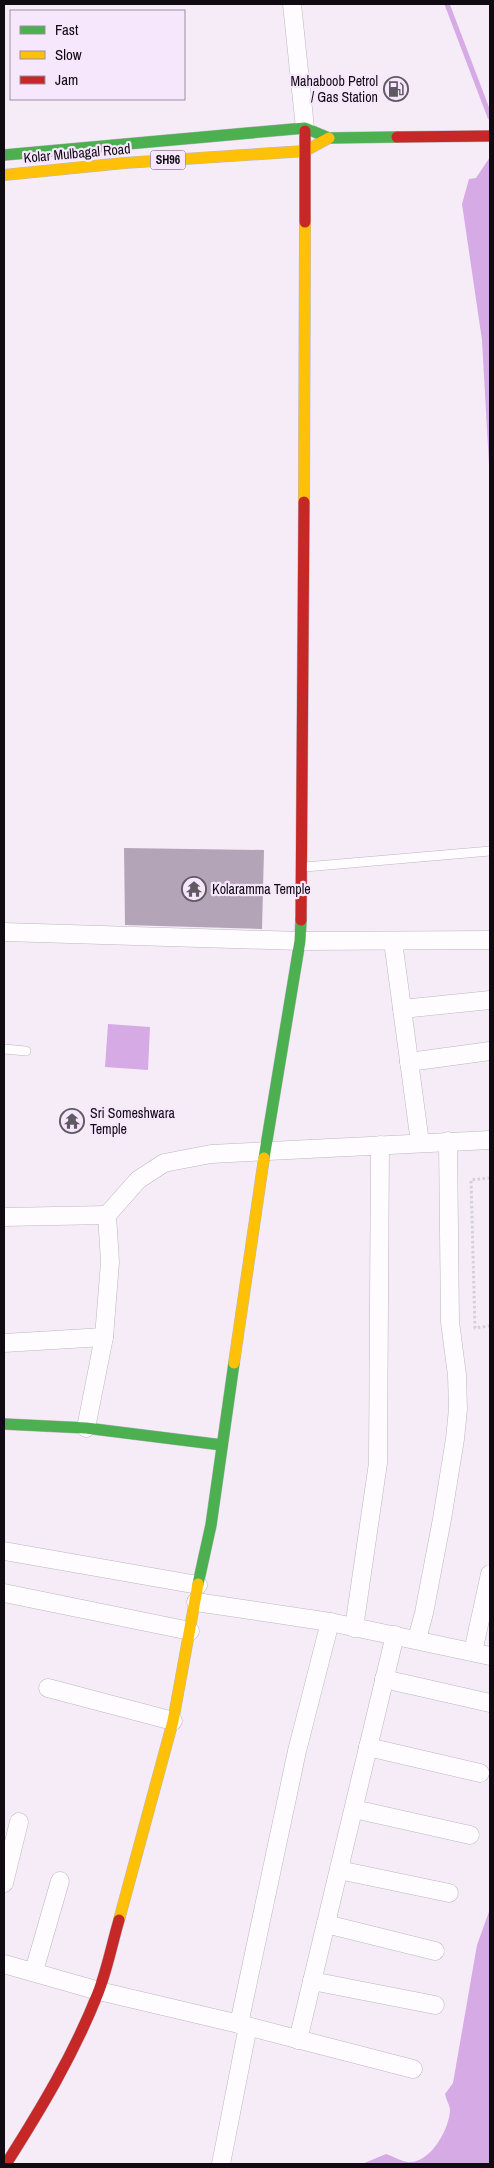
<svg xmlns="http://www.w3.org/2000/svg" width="494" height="2168" viewBox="0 0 494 2168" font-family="'Archivo Narrow',sans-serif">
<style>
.water{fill:#d6aae4}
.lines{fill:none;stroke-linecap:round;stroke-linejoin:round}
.stream{stroke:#d6aae4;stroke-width:5}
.building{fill:#b3a4b8}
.lane-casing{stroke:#bcb6bf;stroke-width:10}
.street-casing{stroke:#bcb6bf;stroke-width:19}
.fast-casing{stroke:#bcb6bf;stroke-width:12}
.slow-casing{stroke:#bcb6bf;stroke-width:12}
.jam-casing{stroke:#bcb6bf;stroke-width:12}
.path{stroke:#d3d1d3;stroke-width:3;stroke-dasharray:2.5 2.5;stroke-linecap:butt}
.lane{stroke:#fefcfe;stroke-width:9}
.street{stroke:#fefcfe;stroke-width:18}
.fast{stroke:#4caf50;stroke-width:11}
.slow{stroke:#ffc107;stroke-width:11}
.jam{stroke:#c62828;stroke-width:11}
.labels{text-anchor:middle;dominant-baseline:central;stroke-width:4.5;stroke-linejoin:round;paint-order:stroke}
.shield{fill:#f7e7fd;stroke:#554d58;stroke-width:1}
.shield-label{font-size:12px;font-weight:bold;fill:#100b12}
.poi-label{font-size:14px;fill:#100b12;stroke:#f7e7fd;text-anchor:start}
.street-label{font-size:14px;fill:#100b12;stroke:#f7e7fd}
</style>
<rect width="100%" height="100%" fill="#f5ecf8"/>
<g class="water">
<path d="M490,157v326l-8,-143 -20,-136 7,-25 7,-1z"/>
<path d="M108,1024l42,3 -2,43 -43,-3z"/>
<path d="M490,1909v255h-128l24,-10c7,2 16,8 23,8 22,1 41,-34 41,-53 -1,-5 -4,-10 -5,-15l8,-11 24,-138z"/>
</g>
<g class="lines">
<path class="stream" d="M447,4l43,113"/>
</g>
<path class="building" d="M124,848l140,2 -2,79 -137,-4z"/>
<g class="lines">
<defs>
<g id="lane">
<path d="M305,867l185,-16"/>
<path d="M4,1049l22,2"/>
</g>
<g id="street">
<path d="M292,4l13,124"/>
<path d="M4,932l296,9 190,-1"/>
<path d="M393,941l27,202"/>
<path d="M402,1009l88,-9"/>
<path d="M409,1062l81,-11"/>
<path d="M107,1215l31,-35 26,-17 47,-9 279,-14"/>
<path d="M4,1217l103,-2 3,47 -6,75 -18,91"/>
<path d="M4,1343l100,-6"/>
<path d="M4,1551l194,34"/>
<path d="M4,1593l186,38"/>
<path d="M196,1602l134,20 160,34"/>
<path d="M354,1628l24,-165 2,-318"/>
<path d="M417,1639l7,-26 18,-94 13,-80 3,-30 -1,-34 -7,-53 -2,-181"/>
<path d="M473,1652l17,-78"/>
<path d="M384,1679l106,24"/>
<path d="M48,1688l125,33"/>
<path d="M368,1747l112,26"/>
<path d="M354,1809l116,26"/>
<path d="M339,1870l110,23"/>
<path d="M4,1883l15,-61"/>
<path d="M326,1924l109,27"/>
<path d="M4,1964l95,27 140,33 174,45"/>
<path d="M34,1971l26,-90"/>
<path d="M312,1981l123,24"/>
<path d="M239,2024l58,-273 33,-129"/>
<path d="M298,2040l97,-405"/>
<path d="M221,2164l27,-138"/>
</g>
<g id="fast">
<path d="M4,155l301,-27 24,10 68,-1"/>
<path d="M264,1158l36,-217 1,-21"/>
<path d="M4,1424l82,4 136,17"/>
<path d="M198,1584l13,-59 23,-162"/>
</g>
<g id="slow">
<path d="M4,175l120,-12 181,-12 24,-13"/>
<path d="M304,502l1,-280"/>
<path d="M234,1363l30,-205"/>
<path d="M119,1920l54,-199 25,-137"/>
</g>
<g id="jam">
<path d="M397,137l93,-1"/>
<path d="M305,222v-91"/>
<path d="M301,920l3,-418"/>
<path d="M6,2164c35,-55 68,-110 92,-171 9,-23 14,-49 21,-73"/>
</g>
</defs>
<use href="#lane" class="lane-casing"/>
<use href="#street" class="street-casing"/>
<use href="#fast" class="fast-casing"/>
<use href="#slow" class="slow-casing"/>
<use href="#jam" class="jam-casing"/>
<path class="path" d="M490,1178l-19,2 4,148 15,-2"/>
<use href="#lane" class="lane"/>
<use href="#street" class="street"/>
<use href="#fast" class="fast"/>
<use href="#slow" class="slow"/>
<use href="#jam" class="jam"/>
</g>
<defs>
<symbol id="fuel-ring" viewBox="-11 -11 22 22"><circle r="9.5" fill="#f7e7fd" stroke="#605a62" stroke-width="1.5"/><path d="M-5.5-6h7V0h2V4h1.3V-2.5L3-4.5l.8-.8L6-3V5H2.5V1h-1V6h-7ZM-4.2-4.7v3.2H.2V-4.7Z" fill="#605a62"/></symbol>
<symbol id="temple-ring" viewBox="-11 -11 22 22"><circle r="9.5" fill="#f7e7fd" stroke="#605a62" stroke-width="1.5"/><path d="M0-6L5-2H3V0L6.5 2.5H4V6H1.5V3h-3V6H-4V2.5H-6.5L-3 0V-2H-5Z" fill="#605a62"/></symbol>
</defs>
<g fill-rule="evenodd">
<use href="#fuel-ring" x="382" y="75" width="28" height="28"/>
<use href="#temple-ring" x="180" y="875" width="28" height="28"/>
<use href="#temple-ring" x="58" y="1107" width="28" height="28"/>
</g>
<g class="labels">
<rect class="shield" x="150.5" y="150.5" width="35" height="19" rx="4"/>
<g class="shield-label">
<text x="168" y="160">SH96</text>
</g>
<g class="poi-label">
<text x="378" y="81" text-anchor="end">Mahaboob Petrol<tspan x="378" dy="16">/ Gas Station</tspan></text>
<text x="212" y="889">Kolaramma Temple</text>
<text x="90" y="1113">Sri Someshwara<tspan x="90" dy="16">Temple</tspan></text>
</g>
<g class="street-label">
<text transform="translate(77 153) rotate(-5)">Kolar Mulbagal Road</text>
</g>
</g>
<rect width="494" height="2168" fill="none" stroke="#100b12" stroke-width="10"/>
<rect x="10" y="10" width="175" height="90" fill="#f7e7fd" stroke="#9b8f9f"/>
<rect x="20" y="26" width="25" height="8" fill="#4caf50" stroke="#9b8f9f"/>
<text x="55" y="35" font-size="15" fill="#100b12">Fast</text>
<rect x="20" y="51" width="25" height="8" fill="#ffc107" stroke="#9b8f9f"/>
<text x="55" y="60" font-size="15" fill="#100b12">Slow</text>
<rect x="20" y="76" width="25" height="8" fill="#c62828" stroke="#9b8f9f"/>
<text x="55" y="85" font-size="15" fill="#100b12">Jam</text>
</svg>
